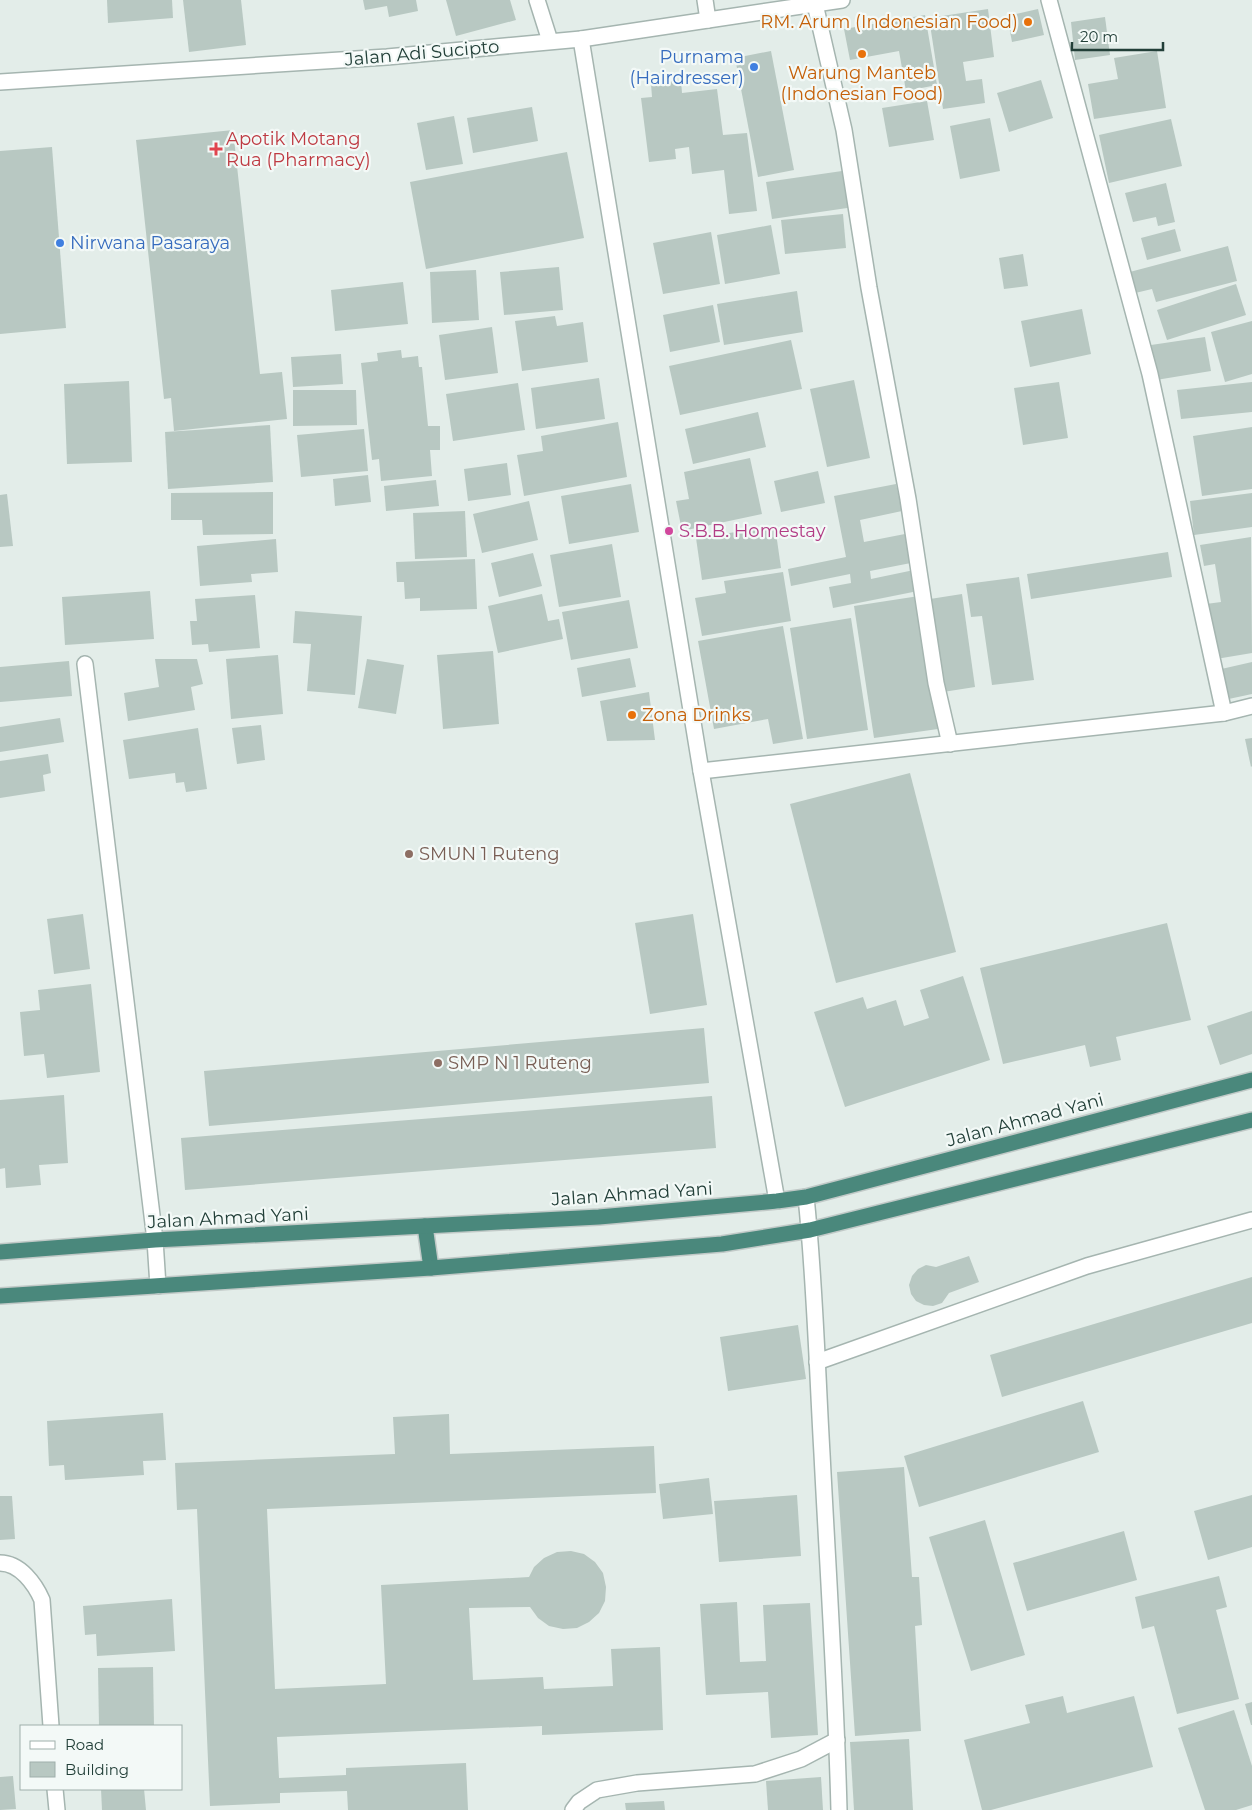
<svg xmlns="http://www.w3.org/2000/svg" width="1252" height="1810" viewBox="0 0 1252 1810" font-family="Montserrat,sans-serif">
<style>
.building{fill:#b8c8c2}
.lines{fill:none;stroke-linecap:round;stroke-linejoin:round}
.minor-casing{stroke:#a5b5b0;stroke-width:18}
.tertiary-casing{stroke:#a5b5b0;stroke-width:18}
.trunk-casing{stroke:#c1c9c7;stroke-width:18}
.minor{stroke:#fff;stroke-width:15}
.tertiary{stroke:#fff;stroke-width:15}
.trunk{stroke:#4a887c;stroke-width:15}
.food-dot{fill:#e8710a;stroke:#f3f9f7;stroke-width:2}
.shop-dot{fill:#3f7fe0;stroke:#f3f9f7;stroke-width:2}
.health-dot{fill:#e0444e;stroke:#f3f9f7;stroke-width:2}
.hotel-dot{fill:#d1479c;stroke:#f3f9f7;stroke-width:2}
.education-dot{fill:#8d6e63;stroke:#f3f9f7;stroke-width:2}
.labels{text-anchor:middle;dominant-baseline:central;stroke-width:4.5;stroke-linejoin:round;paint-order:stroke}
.food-label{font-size:18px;fill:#c56008;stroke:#f3f9f7;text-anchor:end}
.street-label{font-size:18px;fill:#223f38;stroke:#f3f9f7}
.shop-label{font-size:18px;fill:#366cbe;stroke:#f3f9f7;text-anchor:end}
.health-label{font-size:18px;fill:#be3a42;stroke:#f3f9f7;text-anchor:start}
.hotel-label{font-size:18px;fill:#b23c85;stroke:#f3f9f7;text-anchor:start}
.education-label{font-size:18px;fill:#785e54;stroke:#f3f9f7;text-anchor:start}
</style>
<rect width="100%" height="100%" fill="#e3ede9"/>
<g class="building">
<path d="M107,0h65l1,18 -65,5z"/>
<path d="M183,0h58l5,45 -57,7z"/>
<path d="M363,0h53l2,11 -29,6 -2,-11 -22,4z"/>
<path d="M446,0h64l6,20 -60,16z"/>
<path d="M988,9l6,48 -31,5 3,19 16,-2 3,24 -42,6 -14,-91z"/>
<path d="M1038,9l6,26 -32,7 -5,-26z"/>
<path d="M925,15l12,70 -31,6 -7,-40 -49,9 -6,-31z"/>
<path d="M1105,17l5,38 -35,5 -4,-38z"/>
<path d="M771,51l23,119 -36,7 -23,-119z"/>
<path d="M1157,51l9,57 -72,11 -6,-35 30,-5 -4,-21z"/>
<path d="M681,80l1,13 35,-4 6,46 24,-2 10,78 -28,3 -5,-44 -32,4 -3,-27 -14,2 1,10 -27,3 -8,-64 11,-1 -1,-13z"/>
<path d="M1041,80l12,38 -44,14 -12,-39z"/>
<path d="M927,101l7,39 -45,7 -7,-39z"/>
<path d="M532,107l6,34 -65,12 -6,-35z"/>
<path d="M454,116l9,48 -37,6 -9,-47z"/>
<path d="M990,118l10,53 -40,8 -10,-53z"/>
<path d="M1171,119l11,47 -73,17 -10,-48z"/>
<path d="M233,130l27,244 22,-2 5,47 -113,12 -3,-33 -7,1 -28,-259z"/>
<path d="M52,147l14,181 -66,6v-183z"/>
<path d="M567,152l17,86 -158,31 -16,-87z"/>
<path d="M849,170l5,37 -82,12 -6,-37z"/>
<path d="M1166,183l9,39 -17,4 -2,-9 -23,5 -8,-29z"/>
<path d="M843,214l3,34 -61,6 -4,-34z"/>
<path d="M771,225l9,49 -55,10 -8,-49z"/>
<path d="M1175,229l6,22 -34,9 -6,-22z"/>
<path d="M711,232l9,52 -57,10 -10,-51z"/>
<path d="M1228,246l9,35 -81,21 -4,-13 -21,5 -5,-21z"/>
<path d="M1023,254l5,32 -24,3 -5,-31z"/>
<path d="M559,267l4,43 -59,5 -4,-43z"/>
<path d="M476,270l3,50 -47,3 -2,-51z"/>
<path d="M403,282l5,42 -73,7 -4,-41z"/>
<path d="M1236,284l10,31 -79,25 -10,-30z"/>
<path d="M797,291l6,41 -79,13 -7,-41z"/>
<path d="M713,305l7,37 -50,10 -7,-37z"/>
<path d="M1082,309l9,45 -61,13 -9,-46z"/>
<path d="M555,316l2,10 26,-4 5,40 -66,9 -7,-50z"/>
<path d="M1252,321v53l-27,8 -14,-50z"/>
<path d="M492,327l6,46 -53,7 -6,-45z"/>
<path d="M1205,337l6,34 -55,9 -5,-35z"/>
<path d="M791,340l11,49 -122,26 -11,-49z"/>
<path d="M401,350l1,8 16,-2 1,11h3l6,59h12v24h-10l2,26 -51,5 -2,-22 -7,1 -11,-97 17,-2 -1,-8z"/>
<path d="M341,354l2,30 -50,3 -2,-30z"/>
<path d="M599,378l6,41 -69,10 -5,-41z"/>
<path d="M854,380l16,78 -43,9 -17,-78z"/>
<path d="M129,381l3,81 -65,2 -3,-80z"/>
<path d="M1059,382l9,56 -45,7 -9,-57z"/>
<path d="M1252,382v30l-71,7 -4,-29z"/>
<path d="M518,383l7,47 -72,11 -7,-47z"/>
<path d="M293,390h63l1,35 -64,1z"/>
<path d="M758,412l8,35 -73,17 -8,-35z"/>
<path d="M618,422l9,55 -103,19 -7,-41 26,-4 -2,-15z"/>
<path d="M270,425l3,57 -105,7 -3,-57z"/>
<path d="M1252,427v62l-50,7 -9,-60z"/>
<path d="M364,429l4,42 -67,6 -4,-42z"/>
<path d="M750,458l12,56 -80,17 -6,-30 13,-2 -5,-27z"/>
<path d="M507,463l4,32 -43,6 -4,-32z"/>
<path d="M818,471l7,32 -44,9 -7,-31z"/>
<path d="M368,475l3,27 -36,4 -2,-27z"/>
<path d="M436,480l3,26 -53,5 -2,-25z"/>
<path d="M631,484l8,48 -70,12 -8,-48z"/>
<path d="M896,484l6,27 -42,9 4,22 46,-9 6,29 -46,9 1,8 43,-9 4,21 -85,17 -4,-21 22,-4 -1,-9 -59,12 -3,-17 58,-12 -12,-61z"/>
<path d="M273,492v42l-70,1 -1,-15h-31v-27z"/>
<path d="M1252,493v34l-58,8 -4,-34z"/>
<path d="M7,494l6,52 -13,1v-52z"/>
<path d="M529,501l9,39 -56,13 -9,-39z"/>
<path d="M465,511l2,46 -52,2 -2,-46z"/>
<path d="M775,526l6,42 -79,12 -6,-42z"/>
<path d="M1251,537l1,116 -36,6 -10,-55 15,-2 -6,-38 -11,2 -4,-21z"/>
<path d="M276,539l2,33 -27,2 1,8 -52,4 -3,-40z"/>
<path d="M612,544l9,53 -62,10 -9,-52z"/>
<path d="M1168,552l4,25 -141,22 -4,-25z"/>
<path d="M533,553l9,33 -43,11 -8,-34z"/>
<path d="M475,559l2,50 -57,2v-13l-15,1 -1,-17h-7l-1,-20z"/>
<path d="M783,572l8,49 -89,15 -7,-38 31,-5 -2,-12z"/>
<path d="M1019,577l15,103 -42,5 -10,-69 -11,1 -5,-33z"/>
<path d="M150,591l4,48 -89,6 -3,-48z"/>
<path d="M542,594l6,27 11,-2 4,20 -65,14 -10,-47z"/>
<path d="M962,594l13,93 -32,5 -13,-93z"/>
<path d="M255,595l5,53 -51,4 -1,-8 -16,1 -2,-24h7l-2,-22z"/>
<path d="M919,596l19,133 -64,9 -20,-132z"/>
<path d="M629,600l9,48 -67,12 -9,-48z"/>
<path d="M295,611l67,5 -7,79 -48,-4 4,-47 -18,-1z"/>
<path d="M851,618l17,112 -61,9 -17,-111z"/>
<path d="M783,626l20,113 -30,5 -5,-25 -54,10 -16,-88z"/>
<path d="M493,651l6,73 -56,5 -6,-74z"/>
<path d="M278,655l5,59 -52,5 -5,-60z"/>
<path d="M630,658l6,29 -54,10 -5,-29z"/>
<path d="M155,659h42l6,25 -12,3 4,23 -67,11 -4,-28 35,-6z"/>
<path d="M367,659l37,6 -8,49 -38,-6z"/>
<path d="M69,661l3,35 -72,6v-35z"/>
<path d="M1252,662v32l-28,6 -7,-30z"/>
<path d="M649,692l6,48 -48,1 -7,-40z"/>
<path d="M60,718l4,24 -64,10v-25z"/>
<path d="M261,725l4,35 -28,4 -5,-36z"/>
<path d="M198,728l9,61 -21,3 -2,-10 -8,1 -1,-10 -46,6 -6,-39z"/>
<path d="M1252,738v28l-1,1 -6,-28z"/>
<path d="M48,754l3,19 -8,2 2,16 -45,7v-37z"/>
<path d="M910,773l46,179 -120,31 -46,-179z"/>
<path d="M83,914l7,55 -36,5 -7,-55z"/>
<path d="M693,914l14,91 -57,9 -15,-91z"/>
<path d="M1167,923l24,97 -75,17 5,23 -31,7 -5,-22 -82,19 -23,-96z"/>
<path d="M963,976l27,84 -145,47 -31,-95 49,-15 4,12 29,-9 8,26 25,-8 -9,-28z"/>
<path d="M91,984l9,88 -53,6 -3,-24 -20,2 -4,-44 20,-2 -2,-20z"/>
<path d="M1252,1011v43l-32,11 -13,-39z"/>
<path d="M704,1028l5,55 -500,43 -5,-55z"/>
<path d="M64,1095l4,68 -29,2 2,20 -35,3 -1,-20 -5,1v-69z"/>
<path d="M712,1096l4,52 -531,42 -4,-52z"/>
<path d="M969,1256l10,26 -30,11 -7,10 -9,3 -9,-1 -8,-4 -5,-7 -2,-9 3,-9 6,-7 8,-4 10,2z"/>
<path d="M1252,1277v46l-250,74 -12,-42z"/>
<path d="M798,1325l8,54 -78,12 -8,-54z"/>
<path d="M1083,1401l16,51 -180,55 -15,-51z"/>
<path d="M163,1413l3,47 -23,1 1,14 -79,5 -1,-15 -15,1 -2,-45z"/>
<path d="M449,1414l1,40 204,-8 2,47 -389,16 8,180 111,-5 -5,-99 148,-8 5,-10 10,-9 13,-6 14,-1 13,3 11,8 8,11 3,14 -1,14 -6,12 -10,9 -12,6 -14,1 -14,-3 -11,-8 -8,-11 -61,1 4,72 70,-3 1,12 69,-3 -2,-37 49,-2 3,83 -121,5v-9l-265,11 2,41 67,-3v-7l120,-5 2,47h-120l-1,-19 -67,2v10l-70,3 -13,-297 -20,1 -2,-47 220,-9 -2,-37z"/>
<path d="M904,1467l8,110h7l3,48 -7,1 6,105 -66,5 -18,-264z"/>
<path d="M709,1478l4,36 -50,5 -4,-35z"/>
<path d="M797,1495l4,61 -82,6 -5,-61z"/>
<path d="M1252,1495v52l-44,13 -14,-49z"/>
<path d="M0,1496h12l3,43 -15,1z"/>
<path d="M985,1520l40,135 -54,16 -42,-134z"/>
<path d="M1124,1531l13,49 -110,31 -14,-48z"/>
<path d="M1219,1576l8,31 -11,3 23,89 -62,15 -23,-88 -12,3 -7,-32z"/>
<path d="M172,1599l3,52 -78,5 -1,-22 -11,1 -2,-29z"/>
<path d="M737,1602l3,60 26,-1 -3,-56 47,-2 8,132 -47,3 -3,-46 -62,3 -6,-91z"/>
<path d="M153,1667l1,59h-55l-1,-58z"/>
<path d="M1063,1696l4,17 67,-17 19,71 -162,43h-9l-18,-70 66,-17 -5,-18z"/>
<path d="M1252,1702v23h-1l-6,-21z"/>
<path d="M1234,1710l18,56v39l-16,5h-31l-27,-82z"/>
<path d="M909,1739l4,71h-59l-4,-68z"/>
<path d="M13,1776l3,33 -16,1v-33z"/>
<path d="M821,1777l2,33h-55l-2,-29z"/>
<path d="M101,1789h43l2,21h-44z"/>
<path d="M664,1801l1,9h-39l-1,-7z"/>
</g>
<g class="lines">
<defs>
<g id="minor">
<path d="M537,0l13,41"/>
<path d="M705,0l3,20"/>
<path d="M1049,0l101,374 74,339"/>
<path d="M815,4l29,126 25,158 39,211 28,184 14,61"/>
<path d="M581,39l120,732 76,430"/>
<path d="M85,664l70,576 3,46"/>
<path d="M701,771l523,-58 28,-7"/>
<path d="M806,1197c9,85 11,171 16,257 6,119 14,237 17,356"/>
<path d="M817,1362l270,-96 165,-46"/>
<path d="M0,1563c20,0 35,21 42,37l9,126"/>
<path d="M55,1789l2,21"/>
<path d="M573,1810l6,-8 18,-12 40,-7 118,-9 46,-15 36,-19"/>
</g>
<path id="tertiary" d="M0,82l387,-25 194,-18 261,-39"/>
<g id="trunk">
<path d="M425,1226l6,42"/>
<path d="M0,1252l155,-12 444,-23 178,-16 29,-4 446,-117"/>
<path d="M0,1296l431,-28 291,-24 88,-14 442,-110"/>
</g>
</defs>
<use href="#minor" class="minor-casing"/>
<use href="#tertiary" class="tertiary-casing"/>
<use href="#trunk" class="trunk-casing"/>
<use href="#minor" class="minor"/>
<use href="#tertiary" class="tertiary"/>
<use href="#trunk" class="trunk"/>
</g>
<g class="food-dot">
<circle cx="1028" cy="22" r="5"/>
<circle cx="862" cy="54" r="5"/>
<circle cx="632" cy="715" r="5"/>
</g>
<g class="shop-dot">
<circle cx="754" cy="67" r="5"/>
<circle cx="60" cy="243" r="5"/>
</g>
<path class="health-dot" d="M213.5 141.5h5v5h5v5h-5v5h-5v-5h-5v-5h5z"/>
<circle class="hotel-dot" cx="669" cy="531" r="5"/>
<g class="education-dot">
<circle cx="409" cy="854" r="5"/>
<circle cx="438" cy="1063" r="5"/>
</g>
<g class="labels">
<g class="food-label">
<text x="1018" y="22">RM. Arum (Indonesian Food)</text>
<text x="862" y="73" text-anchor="middle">Warung Manteb<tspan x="862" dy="21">(Indonesian Food)</tspan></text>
<text x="642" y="715" text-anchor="start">Zona Drinks</text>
</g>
<g class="street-label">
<text transform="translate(422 53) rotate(-5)">Jalan Adi Sucipto</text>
<text transform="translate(1025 1120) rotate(-15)">Jalan Ahmad Yani</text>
<text transform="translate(632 1194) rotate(-4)">Jalan Ahmad Yani</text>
<text transform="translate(228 1218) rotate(-3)">Jalan Ahmad Yani</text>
</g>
<g class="shop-label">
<text x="744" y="57">Purnama<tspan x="744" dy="21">(Hairdresser)</tspan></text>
<text x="70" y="243" text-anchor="start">Nirwana Pasaraya</text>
</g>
<g class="health-label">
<text x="226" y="139">Apotik Motang<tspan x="226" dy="21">Rua (Pharmacy)</tspan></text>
</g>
<g class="hotel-label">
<text x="679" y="531">S.B.B. Homestay</text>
</g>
<g class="education-label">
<text x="419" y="854">SMUN 1 Ruteng</text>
<text x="448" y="1063">SMP N 1 Ruteng</text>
</g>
</g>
<rect x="20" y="1725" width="162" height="65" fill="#f3f9f7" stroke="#9fafab"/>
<rect x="30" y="1741" width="25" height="8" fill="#ffffff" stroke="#9fafab"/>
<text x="65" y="1750" font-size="15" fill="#223f38">Road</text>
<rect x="30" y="1762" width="25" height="15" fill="#b8c8c2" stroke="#9fafab"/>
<text x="65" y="1775" font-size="15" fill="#223f38">Building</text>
<path d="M1072 42v8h91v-8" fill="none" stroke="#223f38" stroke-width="2.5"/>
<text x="1080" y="42" font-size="15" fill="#223f38" stroke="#f3f9f7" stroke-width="4" paint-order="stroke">20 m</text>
</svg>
